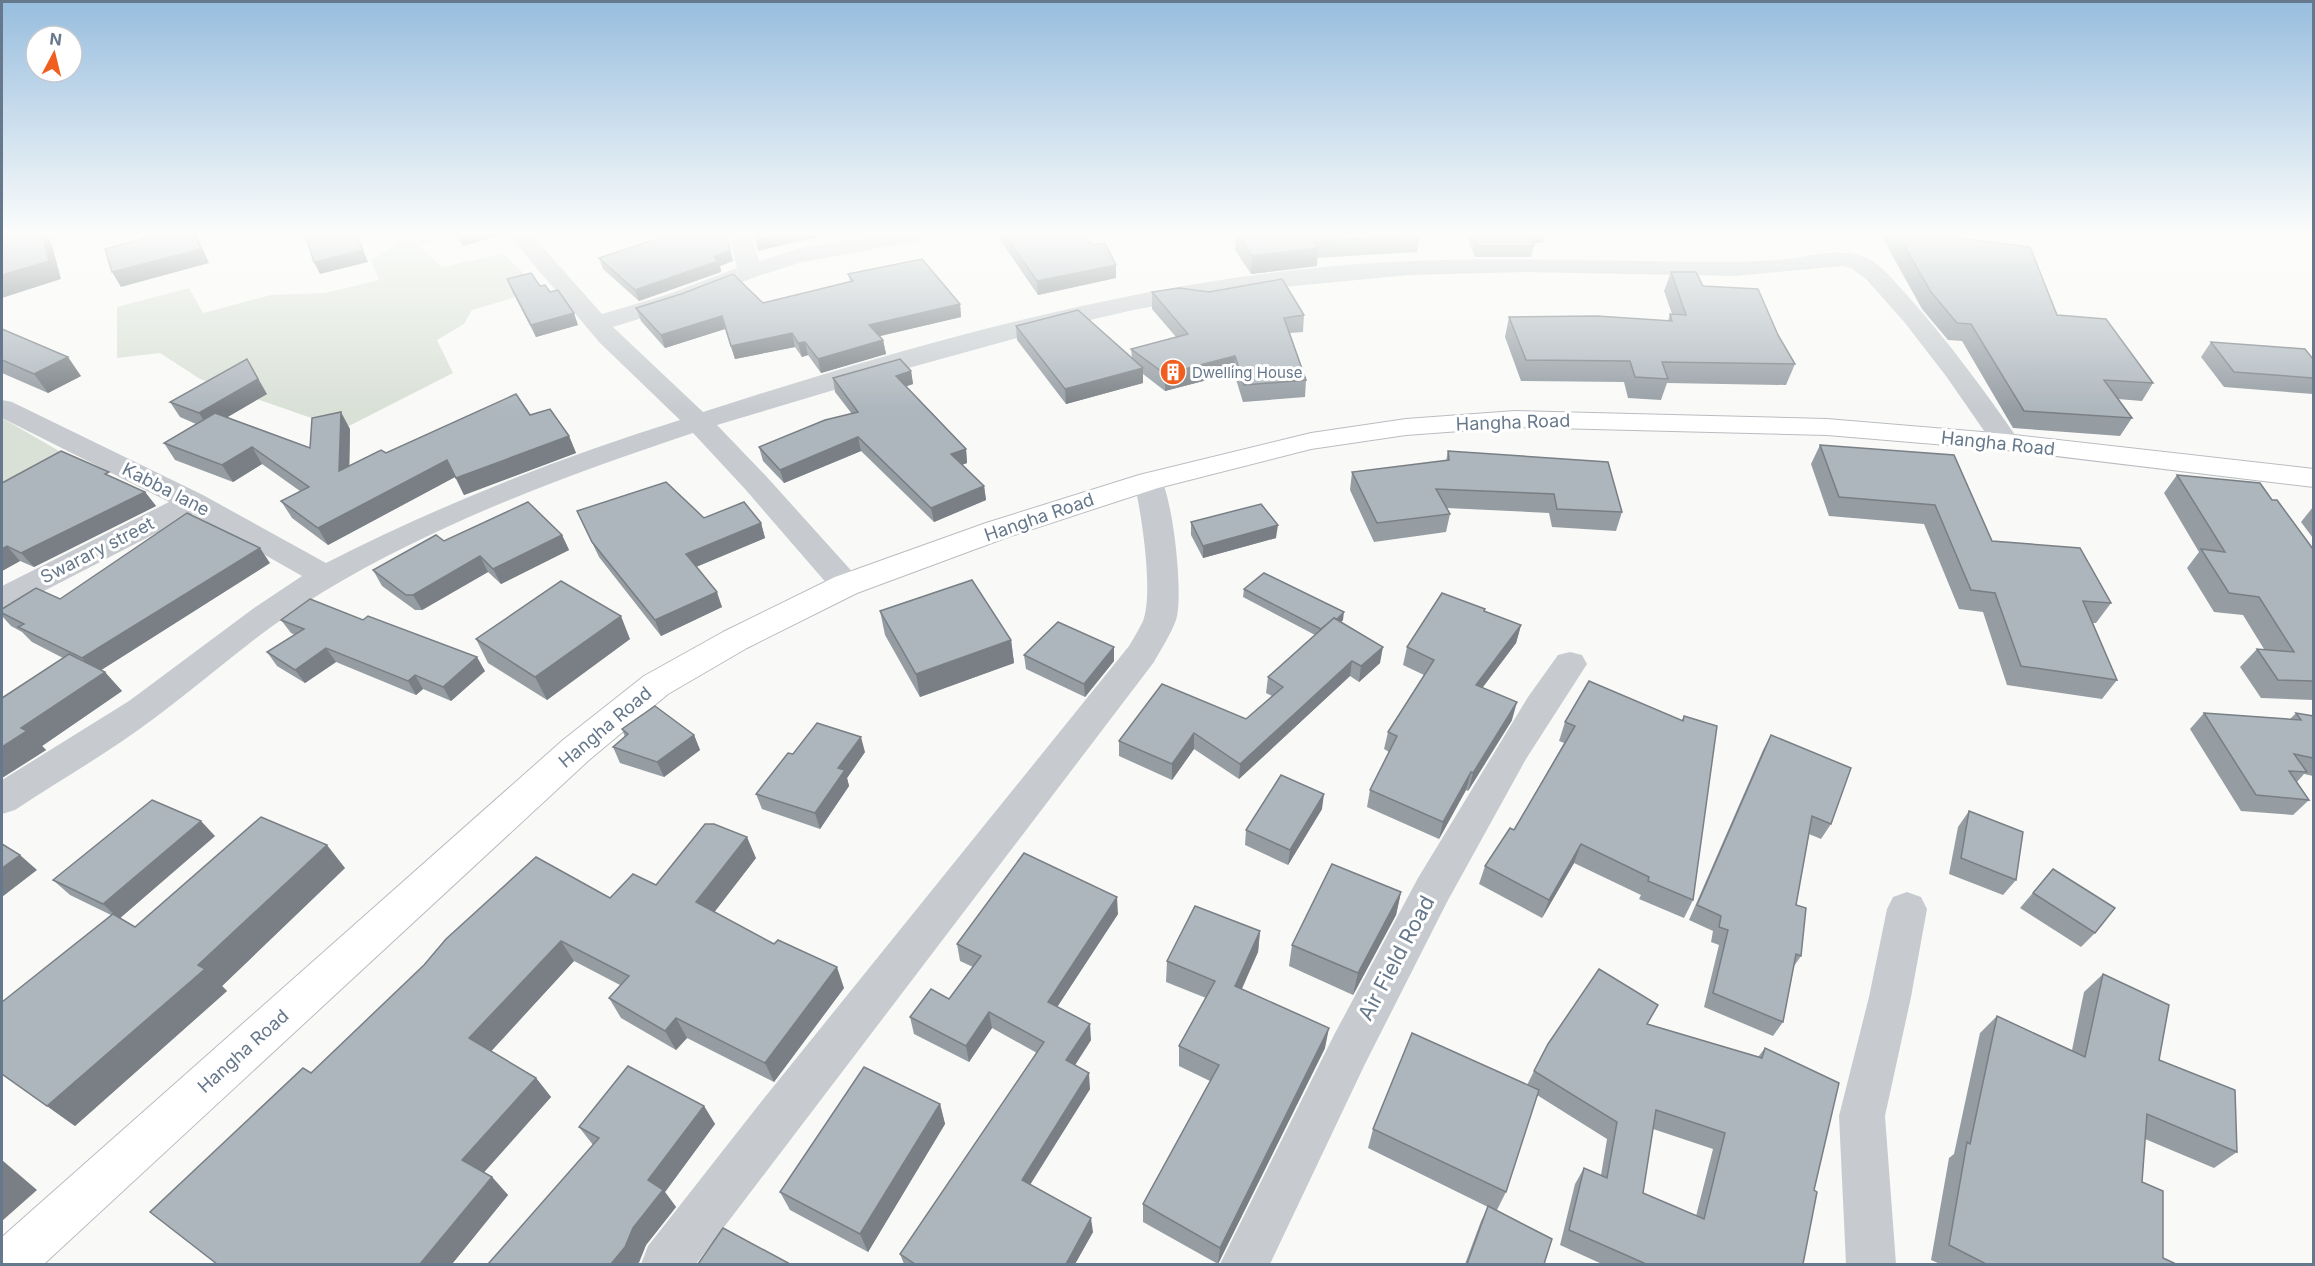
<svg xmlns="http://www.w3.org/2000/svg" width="2315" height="1266" viewBox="0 0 2315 1266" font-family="Inter,sans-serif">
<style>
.green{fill:#d9e0d6}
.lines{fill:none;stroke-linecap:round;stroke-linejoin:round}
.trunk-casing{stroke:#b9bdc1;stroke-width:2}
.minor{fill:#c7cbcf;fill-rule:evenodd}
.trunk{fill:#fff;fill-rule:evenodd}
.wall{fill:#959da3;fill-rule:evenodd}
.shaded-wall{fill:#797f84}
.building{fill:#adb6bd;stroke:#797f84;stroke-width:1.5;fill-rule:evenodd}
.labels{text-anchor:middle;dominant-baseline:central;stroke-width:6;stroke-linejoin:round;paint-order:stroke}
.far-poi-label{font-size:15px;fill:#66788b;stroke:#fff;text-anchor:start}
.street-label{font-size:18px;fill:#66788b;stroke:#fff}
.near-street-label{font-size:21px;fill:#66788b;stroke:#fff}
</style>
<rect width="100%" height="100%" fill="#f9faf7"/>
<g class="green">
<path d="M416,234h31l-27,13 22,20 62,-13 36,36 -68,20 -8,14 -27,16 16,33 -110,56 -143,-50 -40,-26 -43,5v-51l72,-19 14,25 68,-18 54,-2 54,-13 -8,-20z"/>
<path d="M2,418l71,41 -71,36z"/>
</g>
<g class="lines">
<defs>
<path id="trunk" d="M1515,411l312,8 179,15 308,35v18l-308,-37 -179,-15 -312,-8 -109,8 -95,14 -153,39 -150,49 -151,56 -110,55 -79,46 -79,66 -545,504h-42v-27l561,-497 81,-64 79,-44 112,-55 151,-54 153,-48 172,-42 95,-14z"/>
</defs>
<use href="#trunk" class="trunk-casing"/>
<g class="minor">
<path d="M25,234h35l-3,5 -55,17v-14z"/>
<path d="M508,234h23l71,80 64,-19 71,-27 -8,-34h22l8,27 39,-12 82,-15h49l-3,5 -8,2 -116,21 -44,14 -74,29 -71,22 90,85c192,-62 390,-119 591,-142 135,-16 271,-10 407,-8 28,0 57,0 86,-3 26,-3 52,-12 77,-2 18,7 30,24 43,38 41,46 78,96 113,147l-4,6 -10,2 -10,-2 -50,-72 -41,-53 -38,-43 -16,-12 -8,-2 -108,10 -211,-4 -114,3 -170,16 -107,19 -94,22 -145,40 -177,53 49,51 91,101 5,8 -5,8 -11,3 -11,-3 -90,-104 -52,-56c-126,42 -256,90 -370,159 -60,36 -112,84 -167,125 -45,34 -94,62 -141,93l-13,4v-34l127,-79 125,-93 48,-32 -109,-62 -180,93 -11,3v-24l167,-84 -167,-84v-18l10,2 191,93 123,68c114,-58 232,-105 354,-143l-80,-77z"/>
<path d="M1149,472l10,3c14,20 25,122 17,145 -5,14 -15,29 -22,42l-458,602h-55l7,-18 113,-144 368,-456c5,-8 10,-17 14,-25 11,-29 -2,-109 -9,-140l5,-6z"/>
<path d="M1570,652l12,3 5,9 -61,95 -79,143 -82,162 -95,200h-50l114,-229 84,-157 110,-181 30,-42z"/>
<path d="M1907,892l14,5 6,12 -16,88 -26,119 11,148h-50l-7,-148 30,-119 18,-88 6,-12z"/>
</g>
<use href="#trunk" class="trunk"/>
</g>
<g class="wall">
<path d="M453,234h52l-42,12z"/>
<path d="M654,234h73l6,27 -13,5 1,6 -82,29 -36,-32 -4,-11 59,-19z"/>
<path d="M998,234h87l7,11 24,20v13l-78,17 -40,-58z"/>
<path d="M1236,234l184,1 -3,17 -100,6v8l-66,8 -16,-24z"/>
<path d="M1466,234h79l-2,8 -10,2 1,2 -3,11h-56z"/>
<path d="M1883,234h59l2,2 209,147 -11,18 -24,-2 14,19 -12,18 -107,-8 -51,-87 -14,-1 -26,-31 -40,-72z"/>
<path d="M1671,272l32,14 75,49 17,29 -9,21 -119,-2 -6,17 -33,-2 -4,-16 -103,-1 -16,-44 4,-20 159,4 2,-7h2l-8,-23z"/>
<path d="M848,274l112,30 1,13 -82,19 4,4 3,14 -65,19 -13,-18 -6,2 -7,-10 -60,12 -10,-30 -60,19 -24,-27 -5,-13 127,-5 87,-22z"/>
<path d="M507,279l33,7 10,6 28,33 -42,12 -24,-46z"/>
<path d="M1152,292l152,23 -1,17 -13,1 16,47 -1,17 -62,5 -9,-29 -69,18 -22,-17v9l-77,21 -49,-64 -1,-14 116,32 -1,-9 45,-12 -24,-28z"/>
<path d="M2,329l79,47 -33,17 -46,-20z"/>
<path d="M2211,342l102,17v35l-89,-7 -23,-30z"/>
<path d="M911,371l2,13 -7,2 60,63 1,14 -5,2 22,21 2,14 -52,22 -73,-71 -77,32 -21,-22 -4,-14 93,-33 -17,-22 -2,-14z"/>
<path d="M267,394l-40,23 83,31 40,-19 -1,37 37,-13 144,-38 39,21 7,17 -112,42 -9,-18 -127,68 -36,-27 -11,-17 19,-10 -38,-27 -29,18 -58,-22 -11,-17 32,-19 -16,-7 -10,-15z"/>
<path d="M1820,445l134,10 38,86 119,62 -15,20h-3l24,57 -15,19 -95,-14 -24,-73 -24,-3 -35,-85 -95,-8 -18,-52z"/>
<path d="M1448,451l174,61 -6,19 -64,-4 -3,-14 -102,-5 3,6 -4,18 -72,10 -24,-52 2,-18 94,-11z"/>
<path d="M2177,475l95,25 41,49v151l-52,-2 -21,-31 17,-18h7l-21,-34 -29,-3 -27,-44 12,-16 -35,-59z"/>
<path d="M113,477l32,15 11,14 -122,61 -14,-6 -18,10v-88z"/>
<path d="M2313,507v31l-12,-16z"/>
<path d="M577,511l127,7 57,5 4,15 -69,29 26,40 -61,29 -62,-79z"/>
<path d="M1191,522l85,16 -73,20 -12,-23z"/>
<path d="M562,535l7,15 -68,34 -13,-12 -66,38h-7l-33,-24 -9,-16 71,-29z"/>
<path d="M270,563l-169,107 21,21 -80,55 4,4 -44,28 61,-120 -31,-16 -10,-10 -11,-6 -9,-10v-7z"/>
<path d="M1244,589l99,31 -2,2 39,41 -21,19 -9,-6 -111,103 -45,-30 -22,31 -53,-24v-15l127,-22 26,-23 -6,-3 2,-16 47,-42 -72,-38z"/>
<path d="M880,611l131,29 3,23 -94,34 -35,-62z"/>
<path d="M1484,611l37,14 -5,18 -34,45 30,32 -44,71 -2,-1 -27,49 -72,-32 3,-17 19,-38 -5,-3 4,-17 36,-57 -21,-10 4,-18z"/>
<path d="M281,620l204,51 -34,30 -28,-12 -7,6 -80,-33 -31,21 -28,-17 -10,-14 28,-17 -4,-2z"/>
<path d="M476,639h154l-83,61 -59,-37z"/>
<path d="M1114,647v14l-29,36 -59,-28 -2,-14z"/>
<path d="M2204,713l86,6 6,-6 17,3v60l-9,-2 -7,8 12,18 -16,15 -52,-4 -51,-82z"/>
<path d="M1684,716l9,184 -9,18 -45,-19 2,-4 -67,-32 -32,55 -63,-34 6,-18 29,-36 50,-87 -5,-2 6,-19 117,-2z"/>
<path d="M622,729l72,6 6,15 -36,27 -44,-14 -7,-16 12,-10z"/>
<path d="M1771,735l60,89 -10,15 -12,-5 -13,71 5,51 -7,10 -11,56 -10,14 -69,-29 15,-62 -8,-3 2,-11 -24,-11 74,-170z"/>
<path d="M865,752l-18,26 2,8 -29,43 -58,-20 -6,-15 37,-40z"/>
<path d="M1322,809l-34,56 -43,-20 1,-15z"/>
<path d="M1969,811l47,69 -13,15 -54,-21 9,-47z"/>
<path d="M215,836l-95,82 15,9 210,-59 -123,118 5,5 -152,135 -73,-52 109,-159 -41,-20 -17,-15z"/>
<path d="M756,858l-42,54 130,76 -70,94 -87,-44 -11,12 -55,-32 -12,-20 11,-13 -46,-24 -83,90 45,27 15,19 -68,75 9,5 16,18 -56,69h-235l94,-191 299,-175z"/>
<path d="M2053,869l42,64 -14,14 -61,-39z"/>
<path d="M1401,892l-5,23 -43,80 -64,-29 3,-21z"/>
<path d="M1118,914l-61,93 34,33 -16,25 15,24 -60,96 63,47 -18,32h-171l-4,-10 137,-201 -45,-25 -23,34 -55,-28 -4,-17 39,-18 24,-32 -13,-6 -3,-17z"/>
<path d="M1260,931l-2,21 -17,37 84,59 -107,216 -75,-42v-18l67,-123 -31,-15v-20l27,-48 -40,-16 1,-21z"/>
<path d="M2103,974l56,86 78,92 -23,16 -69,-29 -3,43 21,76 13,6h-236l-9,-4 18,-102 5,-4 26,-121 17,-17 75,34 12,-58z"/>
<path d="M1648,1024l110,33 7,-9 49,142 -11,74h-201l-42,-19 15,-61 9,-16 17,7 6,-36 -70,-44 -31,97 -9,18 47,54h-79l16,-43 7,-14 -120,-59 5,-19 154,-44 7,-14zM1653,1129l60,20 -17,67 -53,-23z"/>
<path d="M940,1104l5,20 -77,128 -78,-42 -10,-18z"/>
<path d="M704,1106l11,18 -50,68 11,15 -30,38 -7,18 -46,-118 -14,-18z"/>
</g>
<g class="shaded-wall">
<path d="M42,234h3l7,11 9,34 -59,19v-23z"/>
<path d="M194,234h1l4,7 10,22 -88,24 -9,-15z"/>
<path d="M356,234h1l11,28 -48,12 -6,-12z"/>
<path d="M458,234h47l-42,12z"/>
<path d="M726,234l7,27 -13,5 1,6 -82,29 -4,-11 79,-33z"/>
<path d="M781,234h50l-73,17 -2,-11z"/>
<path d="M1528,234h17l-2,8 -17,3z"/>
<path d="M1318,248l-1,18 -66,8 1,-18z"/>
<path d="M1116,265v13l-78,17 -1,-14z"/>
<path d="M960,304l1,13 -89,21 -3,-13z"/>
<path d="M574,313l4,12 -42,12 -5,-12z"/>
<path d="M722,316l3,13 -60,19 -4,-13z"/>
<path d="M792,333l3,14 -60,12 -4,-13z"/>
<path d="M883,340l3,14 -65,19 -3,-14z"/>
<path d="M805,342l3,13 -6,2 -4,-14z"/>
<path d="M1235,356l-1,17 -69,18v-17z"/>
<path d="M68,357l13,19 -33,17 -14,-19z"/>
<path d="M247,359l20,35 -58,34 -10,-15z"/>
<path d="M1143,368v15l-77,21 -1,-15z"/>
<path d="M911,371l2,13 -14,5 -3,-13z"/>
<path d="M341,412l9,17 -1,59 -10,-17z"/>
<path d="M569,436l7,17 -112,42 -8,-17z"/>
<path d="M858,437l3,14 -77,32 -4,-13z"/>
<path d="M252,447l10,17 -29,18 -11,-17z"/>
<path d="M966,449l1,14 -14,5 -2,-14z"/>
<path d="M447,460l8,17 -127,68 -10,-17z"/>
<path d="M984,486l2,14 -52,22 -3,-14z"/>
<path d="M145,492l11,14 -122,61 -13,-14z"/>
<path d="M761,523l4,15 -74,31 -5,-15z"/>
<path d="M1278,525l-2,13 -73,20v-12z"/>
<path d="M562,535l7,15 -68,34 -8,-15z"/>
<path d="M7,546l13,15 -18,10v-22z"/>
<path d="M260,548l10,15 -175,111 -13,-16z"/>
<path d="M480,556l8,16 -66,38 -9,-15z"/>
<path d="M717,592l5,15 -61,29 -6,-16z"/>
<path d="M1344,612l-1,8 -19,19 1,-8z"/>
<path d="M621,616l9,23 -83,61 -12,-23z"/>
<path d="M1521,625l-5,18 -45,60 5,-18z"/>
<path d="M1011,640l3,23 -94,34 -4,-23z"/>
<path d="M1114,647v14l-29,36 -1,-13z"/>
<path d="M1383,647l-3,16 -21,19 2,-16z"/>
<path d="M326,648l10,14 -31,21 -10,-13z"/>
<path d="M477,657l8,14 -34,30 -8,-14z"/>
<path d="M1352,661l-2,15 -111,103 1,-15z"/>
<path d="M105,672l17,19 -80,55 4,4 -44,28v-31l19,-19z"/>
<path d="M415,675l8,14 -7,6 -8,-14z"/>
<path d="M1517,702l-5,18 -44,71 5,-18z"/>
<path d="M1194,733v16l-22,31v-16z"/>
<path d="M694,735l6,15 -36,27 -7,-15z"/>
<path d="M861,737l4,15 -18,26 2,8 -29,43 -5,-16 23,-45z"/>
<path d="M1471,772l-5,18 -27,49 4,-17z"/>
<path d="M1324,794l-2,15 -34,56 2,-15z"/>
<path d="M201,821l14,15 -96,83 -16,-15z"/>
<path d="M747,837l9,21 -50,65 -10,-21z"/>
<path d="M1581,844l-7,19 -32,55 7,-18z"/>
<path d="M327,845l18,23 -123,118 5,5 -152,135 -28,-20z"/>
<path d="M20,855l17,15 -35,27v-29z"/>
<path d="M1401,892l-5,23 -43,80 5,-22z"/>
<path d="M1117,897l1,17 -68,104 -2,-16z"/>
<path d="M1260,931l-2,21 -24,55 1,-21z"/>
<path d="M561,941l13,20 -89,97 -16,-20z"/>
<path d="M837,967l7,21 -70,94 -9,-19z"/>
<path d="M989,1012l3,16 -23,34 -3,-16z"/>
<path d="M676,1018l11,20 -11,12 -11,-19z"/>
<path d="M1090,1024l1,16 -23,36 -2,-16z"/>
<path d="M1329,1028l-4,20 -107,216 2,-16z"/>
<path d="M1089,1073l1,16 -66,105 -2,-14z"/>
<path d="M536,1078l15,19 -72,81 -17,-18z"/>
<path d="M940,1104l5,20 -77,128 -8,-18z"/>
<path d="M704,1106l11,18 -50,68 11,15 -30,38 -8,19h-27l37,-84z"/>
<path d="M2,1160l35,30 -35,31z"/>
<path d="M492,1177l16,18 -56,69h-32z"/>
<path d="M1091,1218l2,14 -18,32h-9z"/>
</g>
<g class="building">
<path d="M10,234h32l7,27 -47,14v-39z"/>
<path d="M162,234h32l7,15 -89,23 -7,-23z"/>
<path d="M305,234h51l7,16 -49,12z"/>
<path d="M660,234h66l4,16 -16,7 4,4 -83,29 -36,-32 64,-21z"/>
<path d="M754,234h27l-25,6z"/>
<path d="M1004,234h81l7,11 13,-2 11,22 -79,16z"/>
<path d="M1237,234h182l1,1 -107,7 5,6 -66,8z"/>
<path d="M1473,234h56l5,12h-57z"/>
<path d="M1897,234h45l2,2 86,11 27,68 49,4 47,64 -49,-3 28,38 -108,-7 -53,-87 -14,-1 -26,-31z"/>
<path d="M922,259l38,45 -91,21 14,15 -65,19 -13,-17 -7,1 -6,-10 -61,13 -9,-30 -61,19 -25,-27 45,-14 52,-20 30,29 90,-22 -5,-7z"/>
<path d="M1671,272h25l7,14 55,3 20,46 17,29 -133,-2 6,17 -33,-2 -5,-16 -104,-1 -17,-43 88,-1 75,5 -2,-7 16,1z"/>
<path d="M531,273l9,13 5,-1 5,7 8,-2 16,23 -43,12 -24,-46z"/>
<path d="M1282,279l22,36 -20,3 22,62 -62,5 -9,-29 -70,18 -34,-25 57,-15 -36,-42 27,-4 30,4z"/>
<path d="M1078,310l65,58 -78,21 -49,-63z"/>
<path d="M2,329l66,28 -34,17 -32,-14z"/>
<path d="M2211,342l94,7 8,10v19l-79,-6z"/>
<path d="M247,359l11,20 -59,34 -29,-11z"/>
<path d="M900,359l11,12 -15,5 70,73 -15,5 33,32 -53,22 -73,-71 -78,33 -21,-23 66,-27 33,-8 -25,-34z"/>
<path d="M516,394l14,21 20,-6 19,27 -113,42 -9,-18 -129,68 -37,-27 28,-14 -57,-40 -30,18 -58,-22 51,-30 95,35 2,-30 29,-6 -2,59 42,-21 5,3z"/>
<path d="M1820,445l134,10 38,86 88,7 31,55 -28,-2 34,79 -96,-14 -26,-73 -24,-3 -36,-85 -96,-8z"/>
<path d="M61,451l48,21 -4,2 40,18 -124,61 -14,-7 -5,3v-66z"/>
<path d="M1448,451l160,11 14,50 -65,-3 -3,-15 -118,-5 14,25 -73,9 -25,-51 97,-12z"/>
<path d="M2177,475l83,8 12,17h5l36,49v132l-35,-1 -21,-31 37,3 -35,-55 -30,-4 -28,-44 24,3z"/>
<path d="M666,482l38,36 40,-16 17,21 -75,31 31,38 -62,28 -63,-78 -15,-31z"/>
<path d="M528,502l34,33 -69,34 -13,-13 -67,39h-7l-33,-25 63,-35 8,6z"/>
<path d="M1261,504l17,21 -75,21 -12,-24z"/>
<path d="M187,513l73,35 -178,110 -64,-31 6,-3 -22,-11v-4l34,-21 24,11z"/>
<path d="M1264,573l80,39 -7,7 -3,-1 -13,11 -77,-40z"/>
<path d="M972,580l39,60 -95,34 -36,-63z"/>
<path d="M561,581l60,35 -86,61 -59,-38z"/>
<path d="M1442,593l43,16 -1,2 37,14 -45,60 41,17 -44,71 -2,-1 -28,50 -73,-32 27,-54 -9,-4 46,-72 -27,-13z"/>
<path d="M310,599l53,21 5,-4 109,41 -34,30 -28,-12 -7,6 -82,-33 -31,22 -28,-18 37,-23 -23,-9z"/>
<path d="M1334,618l49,29 -22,19 -9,-5 -112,103 -46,-31 -22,31 -53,-23 43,-57 84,35 37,-32 -15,-10z"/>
<path d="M1058,622l56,25 -30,37 -60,-29z"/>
<path d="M69,654l36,18 -84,56 6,3 -25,16v-49z"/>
<path d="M1589,681l94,40 1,-5 33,10 -24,174 -45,-19 1,-4 -68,-33 -32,56 -64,-34 25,-38 4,2 61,-104 -10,-4z"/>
<path d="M655,706l39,29 -37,27 -44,-15 15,-13 -6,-5z"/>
<path d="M2204,713l97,7 -5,-7 17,3v42l-19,-4 13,18 -18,-1 20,29 -53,-5z"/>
<path d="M817,723l44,14 -23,31 7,2 -30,43 -59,-19 32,-41 5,1z"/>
<path d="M1771,735l80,33 -20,56 -19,-8 -16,89 10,3 -5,48 -5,-2 -13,68 -70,-29 15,-63 -9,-3 2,-11 -24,-11z"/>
<path d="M1281,775l43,19 -34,56 -44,-20z"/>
<path d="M152,800l49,21 -98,83 -50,-24z"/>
<path d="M1969,811l54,21 -7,48 -55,-22z"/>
<path d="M261,817l66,28 -129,120 7,4 -158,137 -45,-32v-72l111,-88 22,13z"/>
<path d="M705,824h9l33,13 -51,65 78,42 4,-4 59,27 -72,96 -89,-45 -11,13 -56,-33 20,-22 -68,-35 -92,97 67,40 -74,82 30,17 -72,87h-203l-67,-52 153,-144 8,5 113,-108 22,-26 90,-82 74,41 23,-24 23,11z"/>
<path d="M2,844l18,11 -18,13z"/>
<path d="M1024,853l93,44 -69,105 42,22 -24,36 23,13 -67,107 69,38 -25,46h-151l-15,-10 144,-212 -55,-30 -23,34 -56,-29 21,-28 18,10 32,-43 -24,-12z"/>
<path d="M1332,864l69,28 -43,81 -66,-28z"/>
<path d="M2053,869l62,39 -20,25 -62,-40z"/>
<path d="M1195,906l65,25 -25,55 94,42 -109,220 -77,-44 76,-139 -40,-19 36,-65 -48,-20z"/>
<path d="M1599,969l59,36 -11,19 115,34 3,-10 74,35 -25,107 3,2 -14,72h-157l-77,-34 15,-62 23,10 10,-56 -83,-51 14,-27zM1656,1110l69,23 -21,86 -61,-26z"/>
<path d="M2103,974l66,31 -10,55 76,30 2,62 -90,-38 -5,68 21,9v67l13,6h-190l-37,-19 18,-103 3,2 27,-128 88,41z"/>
<path d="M1412,1033l127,57 -33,102 -133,-63z"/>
<path d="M628,1066l76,40 -56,74 15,10 -30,38 -8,19 -14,17h-123l111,-126 -20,-11z"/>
<path d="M864,1067l76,37 -80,130 -80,-42z"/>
<path d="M1488,1206l64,33 -8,25h-77z"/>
<path d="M723,1228l67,36h-92z"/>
</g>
<linearGradient id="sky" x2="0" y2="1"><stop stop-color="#97bdde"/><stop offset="0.57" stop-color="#fcfdfb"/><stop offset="1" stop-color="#fcfdfb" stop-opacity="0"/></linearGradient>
<rect width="2315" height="411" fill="url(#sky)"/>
<defs>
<symbol id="building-disc" viewBox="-11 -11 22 22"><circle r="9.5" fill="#f15f20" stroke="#fff"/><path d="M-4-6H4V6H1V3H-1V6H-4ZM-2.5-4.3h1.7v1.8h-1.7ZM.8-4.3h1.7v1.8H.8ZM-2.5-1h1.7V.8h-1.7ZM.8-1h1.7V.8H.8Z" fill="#fff"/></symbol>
</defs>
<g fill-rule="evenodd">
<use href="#building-disc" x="1158" y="357" width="30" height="30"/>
</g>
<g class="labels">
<g class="far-poi-label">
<text x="1192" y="372">Dwelling House</text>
</g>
<g class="street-label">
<text transform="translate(1513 422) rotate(-2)">Hangha Road</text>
<text transform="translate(1998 443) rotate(6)">Hangha Road</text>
<text transform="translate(166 489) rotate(27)">Kabba lane</text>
<text transform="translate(1039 517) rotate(-19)">Hangha Road</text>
<text transform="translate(97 550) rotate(-27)">Swarary street</text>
<text transform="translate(605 727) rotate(-40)">Hangha Road</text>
<text transform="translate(243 1051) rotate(-42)">Hangha Road</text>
</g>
<g class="near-street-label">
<text transform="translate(1396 958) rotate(-62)">Air Field Road</text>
</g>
</g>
<rect width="2315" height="1266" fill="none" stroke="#66788b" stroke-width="6"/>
<g transform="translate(54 54) rotate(7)"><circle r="28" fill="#ffffff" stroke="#c2c9d1" stroke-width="1.5"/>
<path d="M0-4.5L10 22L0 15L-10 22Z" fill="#f15f20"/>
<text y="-9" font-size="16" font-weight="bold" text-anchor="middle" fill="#66788b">N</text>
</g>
</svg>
